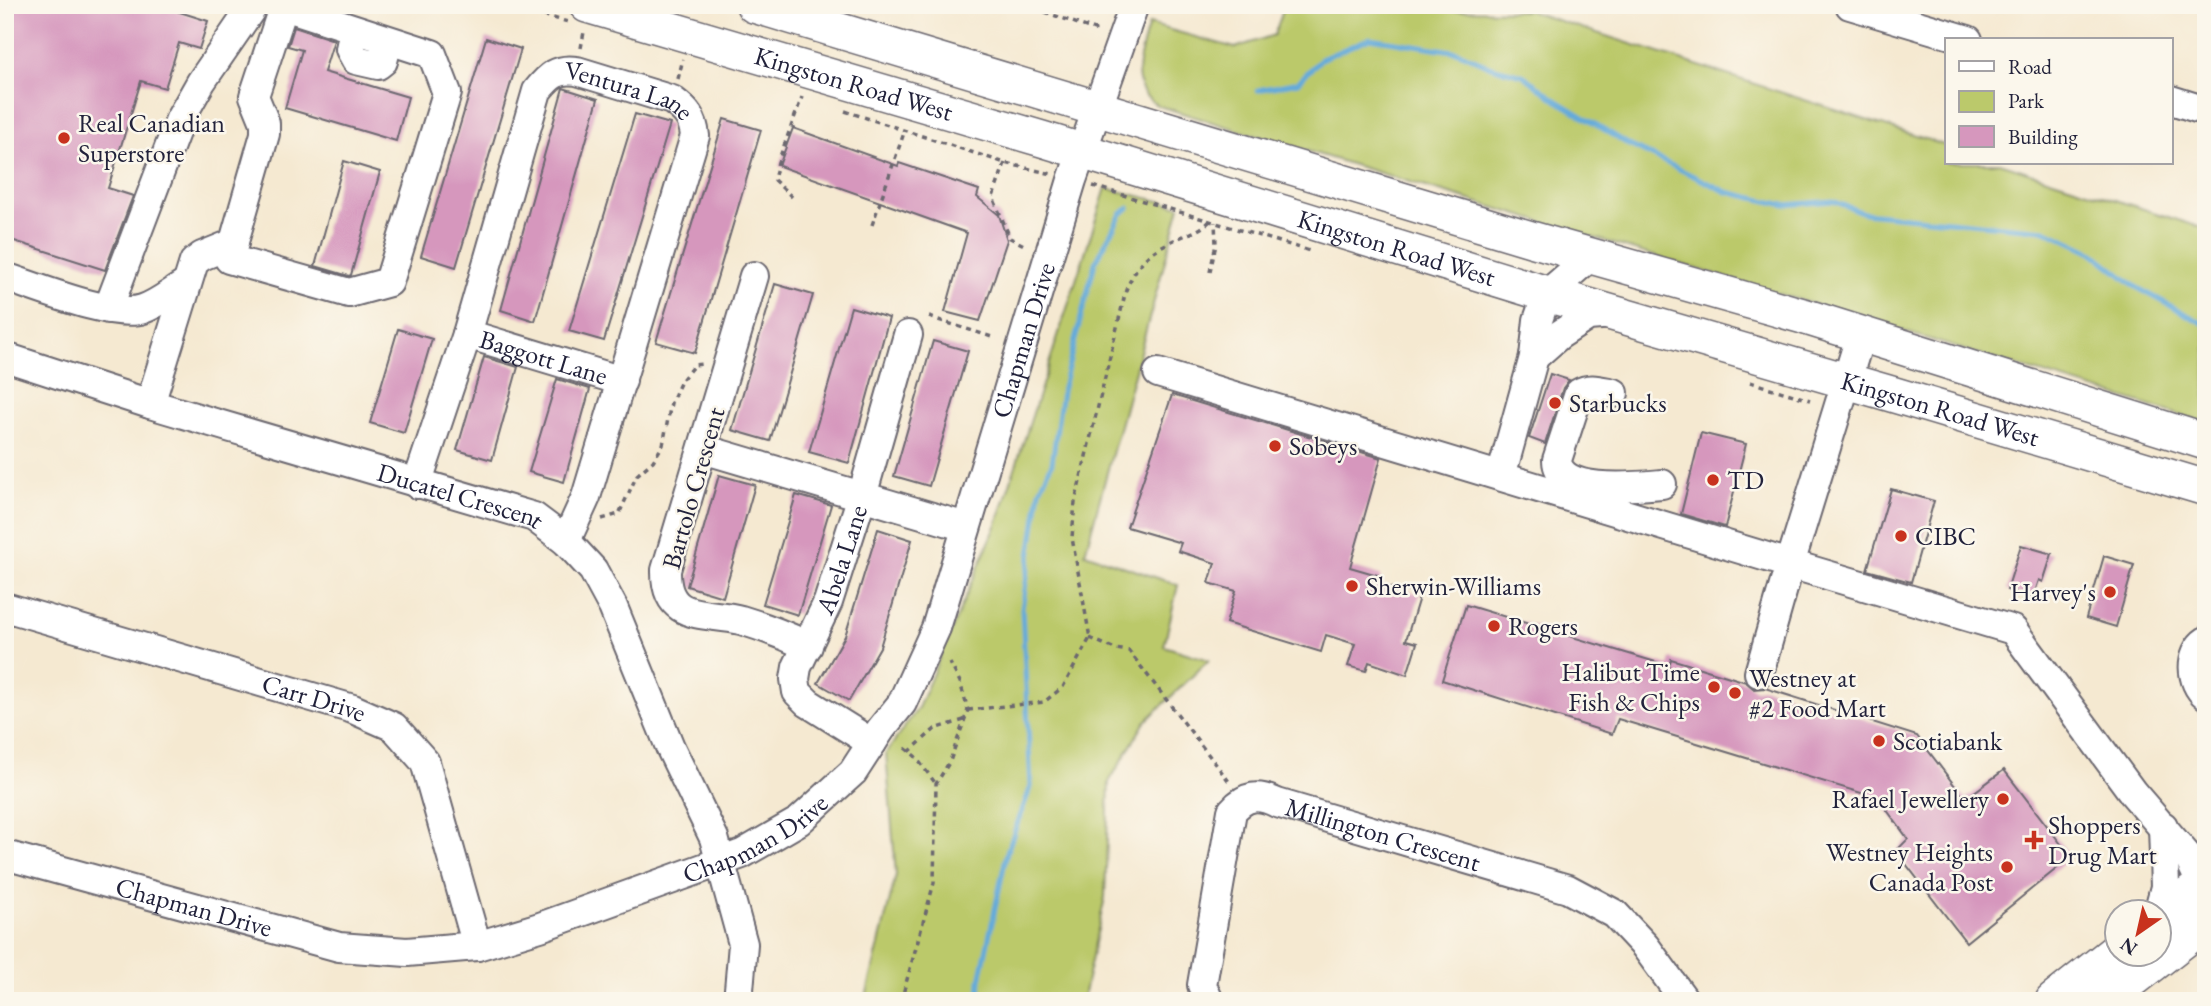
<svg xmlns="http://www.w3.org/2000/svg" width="2211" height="1006" viewBox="0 0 2211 1006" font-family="'EB Garamond',serif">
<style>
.green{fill:#bbc96b;stroke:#6e7653;stroke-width:2}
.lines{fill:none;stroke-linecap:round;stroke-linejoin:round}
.stream{stroke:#63aada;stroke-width:5}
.building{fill:#d697bd}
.minor-casing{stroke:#6c6870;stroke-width:32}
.major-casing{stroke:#6c6870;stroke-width:38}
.path{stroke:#6c6870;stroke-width:3.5;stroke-dasharray:5 5;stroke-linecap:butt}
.minor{stroke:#fff;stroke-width:28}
.major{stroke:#fff;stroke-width:35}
.poi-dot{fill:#c8321e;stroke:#fbf7ec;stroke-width:2.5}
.labels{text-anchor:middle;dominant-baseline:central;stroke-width:5;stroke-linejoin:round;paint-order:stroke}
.street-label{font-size:26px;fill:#22223b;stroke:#fbf7ec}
.poi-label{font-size:26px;fill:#22223b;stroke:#fbf7ec;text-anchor:start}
</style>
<rect width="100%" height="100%" fill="#fbf7ec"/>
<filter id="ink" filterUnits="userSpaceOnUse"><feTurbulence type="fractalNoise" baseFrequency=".0143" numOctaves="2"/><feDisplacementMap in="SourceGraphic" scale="14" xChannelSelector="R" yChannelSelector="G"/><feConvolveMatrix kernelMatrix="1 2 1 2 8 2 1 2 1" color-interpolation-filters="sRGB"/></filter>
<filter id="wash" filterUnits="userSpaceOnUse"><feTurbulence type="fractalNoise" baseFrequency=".00686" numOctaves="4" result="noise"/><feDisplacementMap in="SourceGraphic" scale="28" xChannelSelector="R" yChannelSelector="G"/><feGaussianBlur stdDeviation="1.57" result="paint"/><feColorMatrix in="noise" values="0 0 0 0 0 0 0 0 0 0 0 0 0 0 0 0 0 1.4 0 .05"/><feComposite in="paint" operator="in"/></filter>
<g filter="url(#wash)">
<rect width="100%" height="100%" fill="#f5e9d1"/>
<g class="green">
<path d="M1284,8l245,3 418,135v17h53l206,66v194l-1047,-317c-34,-17 -18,-54 -10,-82l86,24 39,-13z"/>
<path d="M1106,188l74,18 -95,347 93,32 -14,61 45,14 -64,62 -36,60 -4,115 -21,96 3,8h-222l31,-126 -10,-122 32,-45 79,-184z"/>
</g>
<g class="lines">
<g class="stream">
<path d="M1258,90l40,-8 23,-23 49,-21 89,14 32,15 32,8 33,25 75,46 96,46 58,13 48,-4 31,12 181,17 47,22 44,35 70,38"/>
<path d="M979,1001l1,-21 27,-128 24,-66 -9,-177 18,-119 12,-27 10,-72 33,-128 26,-49 8,-6"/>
</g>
</g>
<g id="blocks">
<g class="building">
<path d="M5,5h163l2,4 38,12 -9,28 -20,-6 -14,45 -24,-7 -33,107 25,8 -28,74 -100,-32z"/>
<path d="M294,27l40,13 -10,32 84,25 -12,44 -111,-33 17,-58 -14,-4z"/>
<path d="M486,38l35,11 -65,218 -35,-11z"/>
<path d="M563,88l35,11 -63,222 -34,-11z"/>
<path d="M635,114l35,10 -66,217 -35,-10z"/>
<path d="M724,119l37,11 -66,223 -39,-11z"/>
<path d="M793,128l105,38 1,-3 80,27 -2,7 22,18 8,25 -27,81 -35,-9 22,-79 -188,-67z"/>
<path d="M344,161l36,11 -29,103 -2,1 -34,-10z"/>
<path d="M775,284l38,11 -43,146 -38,-11z"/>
<path d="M851,307l38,11 -40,145 -40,-11z"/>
<path d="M398,329l34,10 -28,94 -34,-10z"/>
<path d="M933,341l35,10 -39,135 -35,-10z"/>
<path d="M484,357l34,10 -26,93 -35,-10z"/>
<path d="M1550,374l19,6 -6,8 -18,56 -16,-6z"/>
<path d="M557,379l33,10 -26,93 -35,-10z"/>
<path d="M1172,395l209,63 -31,109 31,9 -1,9 40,9 -14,46 11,3 -10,32 -38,-13 -3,9 -18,-5 7,-22 -29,-9 -5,17 -95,-29 10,-32 -27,-8 6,-20 -37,-12 3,-8 -54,-16z"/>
<path d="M1701,433l45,11 -21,83 -44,-13z"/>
<path d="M719,475l36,10 -32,112 -36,-11z"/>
<path d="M1891,489l43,12 -23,81 -44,-12z"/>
<path d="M796,495l35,10 -33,110 -35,-11z"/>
<path d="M878,529l34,11 -32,107 -31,54 -31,-18 27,-47z"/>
<path d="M2021,545l31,9 -9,28 -4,-2 -6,18 -26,-8z"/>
<path d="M2104,556l30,9 -18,62 -30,-9z"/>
<path d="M1466,605l203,61 2,-7 75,23 8,7 11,-1 152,48 48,63 39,-29 67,87 -105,85 -70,-91 12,-12 -30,-41 -260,-79 -6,15 -170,-54z"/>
</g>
</g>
</g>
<g filter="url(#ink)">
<use href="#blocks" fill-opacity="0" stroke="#6c6870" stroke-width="2"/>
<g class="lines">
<defs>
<g id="minor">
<path d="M1850,5l118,35"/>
<path d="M284,6l148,48 15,39 -58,189 -40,11 -120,-34 36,-125v-11l-11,-27 30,-91"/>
<path d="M354,30l-4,19 6,11 22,5 5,-4 5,-20"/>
<path d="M2171,100l35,11"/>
<path d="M754,276l-88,294c-1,53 40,41 75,50 23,7 46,16 67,26"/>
<path d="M5,277c31,10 109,42 138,32 15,-5 29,-17 43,-25"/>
<path d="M108,309l72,-190 21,-37 53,-77"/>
<path id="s1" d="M467,334l155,47"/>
<path d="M1861,334l-71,230 223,66 120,163 56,65 17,36"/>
<path id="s2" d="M5,357l145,47 384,113 32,24 27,29 20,37 57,140 44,91 29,106 -5,57"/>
<path d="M1534,357l25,-22 29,-19 26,-2"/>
<path d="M1158,373l632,191 -31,109"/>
<path d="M1614,393c-12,-2 -24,-7 -35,0l-22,67c1,35 82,26 105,24"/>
<path d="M150,404l44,-142 8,-6 32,-13"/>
<path d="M703,449l263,78"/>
<path d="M1501,476l33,-119 4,-37 9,-26 44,-38"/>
<path id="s3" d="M417,484l50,-150 70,-243c12,-15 20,-23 40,-20l95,29c15,11 21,18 23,36l-109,361 -20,44"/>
<path id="s4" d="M5,607l348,102 41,18 31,35 52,184"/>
<path d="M2206,641c-17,11 -16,42 0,54"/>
<path id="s5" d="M872,743l-64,-40 -11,-11 -2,-13 2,-12 31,-65 34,-106 46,-161"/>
<path id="s6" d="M5,855l334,92 68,5 70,-6 63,-19 202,-73 57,-33 54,-49 28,-43 21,-26 34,-75 136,-448 62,-175"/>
<path d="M2158,913l7,-26 -2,-61"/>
<path id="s7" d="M1209,1001l-7,-16 30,-174c14,-16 26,-17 45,-8l291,86 47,25 30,32 40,55"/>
</g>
<g id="major">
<path id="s8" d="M587,5l455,134 505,155 341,99 318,95"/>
<path d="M754,5l777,234 272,77 403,126"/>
<path d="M2158,918l48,-36"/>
<path d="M2053,1001l63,-50"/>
<path d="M2105,1001l101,-78"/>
</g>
</defs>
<use href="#minor" class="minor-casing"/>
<use href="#major" class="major-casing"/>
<g class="path">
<path d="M505,5l63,17"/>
<path d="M1026,5l74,27"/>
<path d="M581,48l3,-16"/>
<path d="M678,79l5,-20"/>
<path d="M845,111l160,52 47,11"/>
<path d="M1005,163l-12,34 17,41 16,8"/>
<path d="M1093,186l217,65"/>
<path d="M792,197l-18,-17 4,-18 24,-65"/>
<path d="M872,225l33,-95"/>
<path d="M1210,272l6,-28 -1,-22"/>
<path d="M929,317l66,21"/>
<path d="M1750,382l60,18"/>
<path d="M602,519l17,-5 18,-39 16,-14 10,-16 8,-42 10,-22 13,-16 10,-1"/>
<path d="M1090,638l25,11 14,2 102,133"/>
<path d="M968,710l76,-8 19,-15 27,-49 -18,-100 3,-36 51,-212c13,-31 25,-40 55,-53 11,-4 21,-8 29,-16"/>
<path d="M905,748l10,8 21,28"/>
<path d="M909,752l26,-23 29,-9"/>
<path d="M901,1001l33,-118 2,-99 14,-23 18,-51 -8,-28 -10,-19"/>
</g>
<use href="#minor" class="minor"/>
<use href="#major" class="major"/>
</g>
</g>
<g class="poi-dot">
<circle cx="64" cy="138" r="7"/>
<circle cx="1555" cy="403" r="7"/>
<circle cx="1275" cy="446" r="7"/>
<circle cx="1713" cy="480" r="7"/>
<circle cx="1901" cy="536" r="7"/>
<circle cx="1352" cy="586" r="7"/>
<circle cx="2110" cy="592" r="7"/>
<circle cx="1494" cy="626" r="7"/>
<circle cx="1714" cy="687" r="7"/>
<circle cx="1735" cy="693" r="7"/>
<circle cx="1879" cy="741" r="7"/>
<circle cx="2003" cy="799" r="7"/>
<path d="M2030.5 829.5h7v7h7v7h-7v7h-7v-7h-7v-7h7z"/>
<circle cx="2007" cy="867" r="7"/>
</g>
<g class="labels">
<g class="street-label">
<text stroke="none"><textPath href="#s8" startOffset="278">Kingston Road West</textPath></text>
<text stroke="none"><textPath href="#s3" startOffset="514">Ventura Lane</textPath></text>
<text stroke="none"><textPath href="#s8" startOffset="845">Kingston Road West</textPath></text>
<text stroke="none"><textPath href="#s6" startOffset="1372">Chapman Drive</textPath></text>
<text stroke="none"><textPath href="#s1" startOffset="80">Baggott Lane</textPath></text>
<text stroke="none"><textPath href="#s8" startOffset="1412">Kingston Road West</textPath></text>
<text transform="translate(693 488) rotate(-74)">Bartolo Crescent</text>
<text stroke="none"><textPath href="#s2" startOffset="476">Ducatel Crescent</textPath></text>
<text stroke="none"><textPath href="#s5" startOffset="233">Abela Lane</textPath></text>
<text stroke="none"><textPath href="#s4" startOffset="322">Carr Drive</textPath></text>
<text stroke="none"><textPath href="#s7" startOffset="355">Millington Crescent</textPath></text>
<text stroke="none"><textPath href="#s6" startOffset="784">Chapman Drive</textPath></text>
<text stroke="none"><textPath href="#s6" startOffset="196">Chapman Drive</textPath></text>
</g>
<g class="poi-label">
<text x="78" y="123">Real Canadian<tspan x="78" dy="30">Superstore</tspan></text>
<text x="1569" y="403">Starbucks</text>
<text x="1289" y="446">Sobeys</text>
<text x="1727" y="480">TD</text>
<text x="1915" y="536">CIBC</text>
<text x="1366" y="586">Sherwin-Williams</text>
<text x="2096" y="592" text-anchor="end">Harvey's</text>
<text x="1508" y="626">Rogers</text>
<text x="1700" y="672" text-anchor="end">Halibut Time<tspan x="1700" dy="30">Fish &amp; Chips</tspan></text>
<text x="1749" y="678">Westney at<tspan x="1749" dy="30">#2 Food Mart</tspan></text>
<text x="1893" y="741">Scotiabank</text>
<text x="1989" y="799" text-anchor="end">Rafael Jewellery</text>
<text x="2048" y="825">Shoppers<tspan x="2048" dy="30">Drug Mart</tspan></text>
<text x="1993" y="852" text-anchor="end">Westney Heights<tspan x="1993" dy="30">Canada Post</tspan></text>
</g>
</g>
<rect width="2211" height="1006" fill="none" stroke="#fbf7ec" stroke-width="28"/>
<rect x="1945" y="38" width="228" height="126" fill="#fbf7ec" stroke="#a4a2a5" stroke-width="2"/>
<rect x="1959" y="61" width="35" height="10" fill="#ffffff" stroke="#a4a2a5" stroke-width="2"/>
<text x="2008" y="74" font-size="21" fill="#22223b">Road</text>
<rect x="1959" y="91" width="35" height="21" fill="#bbc96b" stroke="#a4a2a5" stroke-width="2"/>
<text x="2008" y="108" font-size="21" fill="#22223b">Park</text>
<rect x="1959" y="126" width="35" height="21" fill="#d697bd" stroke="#a4a2a5" stroke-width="2"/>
<text x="2008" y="144" font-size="21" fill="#22223b">Building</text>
<g transform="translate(2138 933) rotate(214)"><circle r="33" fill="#fbf7ec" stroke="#a4a2a5" stroke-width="2"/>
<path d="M0-5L12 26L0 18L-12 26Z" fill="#c8321e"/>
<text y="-10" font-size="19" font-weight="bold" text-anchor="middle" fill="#22223b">N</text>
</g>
</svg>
